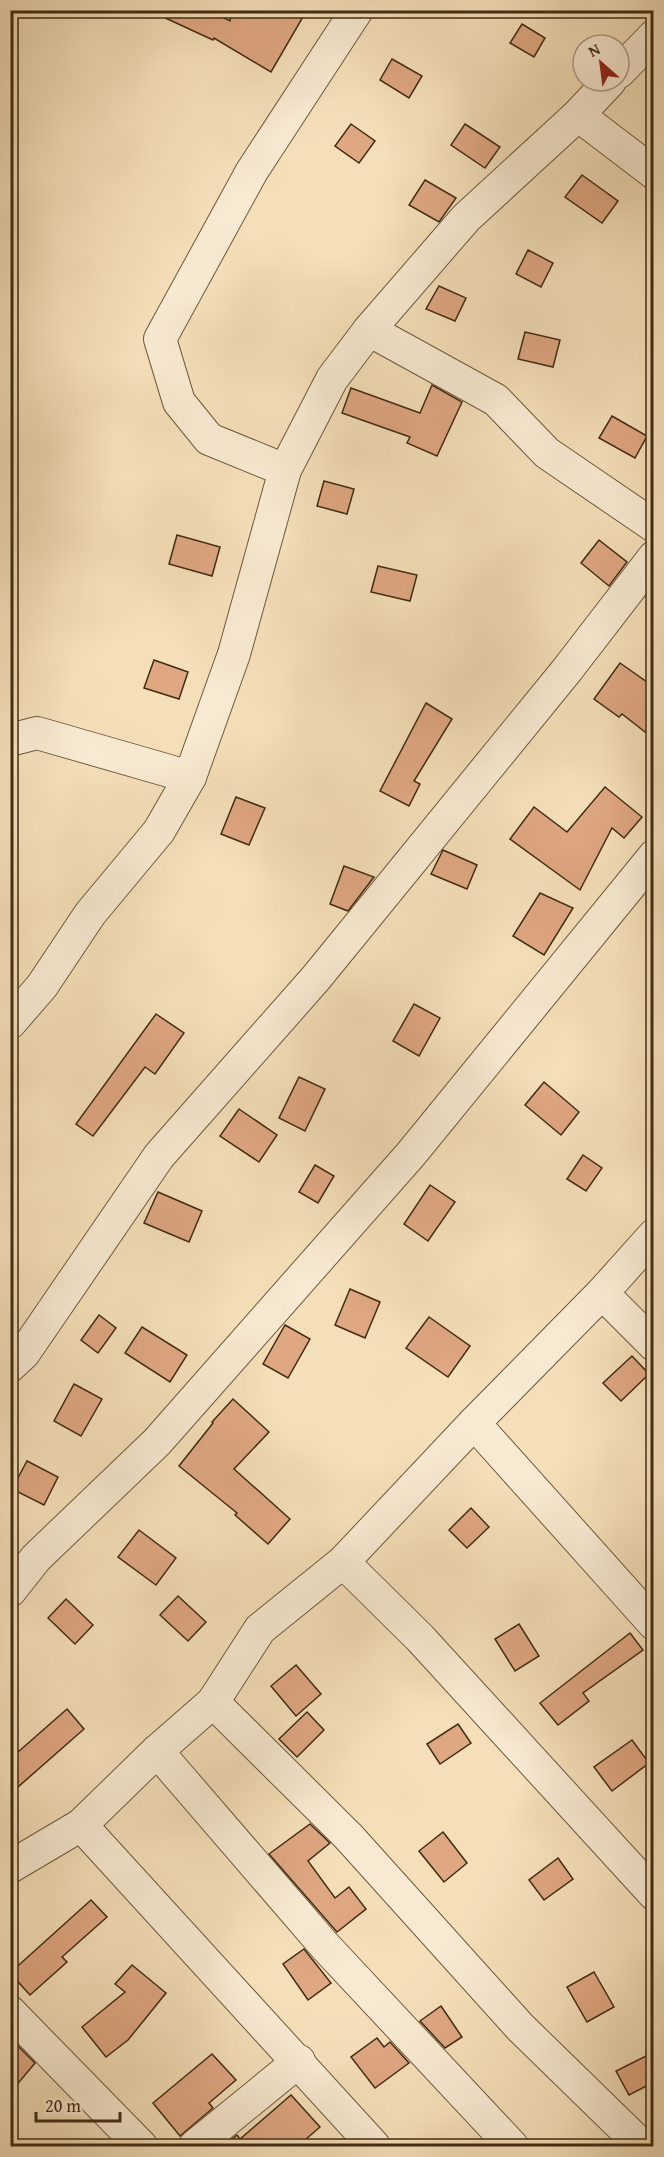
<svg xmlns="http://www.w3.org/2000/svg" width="664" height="2157" viewBox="0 0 664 2157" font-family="'Gentium Book Plus',serif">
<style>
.building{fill:#dfa782;stroke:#402c13;stroke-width:1.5}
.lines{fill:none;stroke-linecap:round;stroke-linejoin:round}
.street-casing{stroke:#6d593c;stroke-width:34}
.street{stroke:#f8ead2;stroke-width:32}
</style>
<rect width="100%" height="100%" fill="#f5dfb9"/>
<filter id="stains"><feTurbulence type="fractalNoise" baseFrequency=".00333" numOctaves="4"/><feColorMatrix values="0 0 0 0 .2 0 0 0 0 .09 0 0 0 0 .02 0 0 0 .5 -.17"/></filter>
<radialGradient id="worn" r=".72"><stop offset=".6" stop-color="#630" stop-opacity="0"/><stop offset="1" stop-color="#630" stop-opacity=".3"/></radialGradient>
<g class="building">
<path d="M148,10h60l22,11 2,-11h75l-36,62 -57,-34 -1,2z"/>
<path d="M522,24l23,14 -11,19 -24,-14z"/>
<path d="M392,59l30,17 -13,22 -29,-18z"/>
<path d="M351,124l24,17 -16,22 -24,-17z"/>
<path d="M465,124l35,23 -15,21 -34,-23z"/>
<path d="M582,175l36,26 -16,22 -37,-26z"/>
<path d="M425,180l31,18 -17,24 -30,-17z"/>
<path d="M528,250l25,13 -12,24 -25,-13z"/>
<path d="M439,286l27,12 -11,23 -29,-12z"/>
<path d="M525,332l35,8 -7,27 -35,-8z"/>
<path d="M432,385l30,17 -25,54 -30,-13 3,-6 -68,-24 9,-25 69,25z"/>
<path d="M612,416l35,20 -12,22 -36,-20z"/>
<path d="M324,481l30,8 -7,25 -30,-8z"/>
<path d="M177,535l43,12 -8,29 -43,-12z"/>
<path d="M599,540l28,22 -18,24 -28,-23z"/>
<path d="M378,566l39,9 -7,26 -39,-9z"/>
<path d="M154,660l34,12 -9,27 -35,-11z"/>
<path d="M620,663l34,24v52l-32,-25 -3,3 -25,-18z"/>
<path d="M426,703l26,16 -38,62 6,3 -11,22 -29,-15z"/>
<path d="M605,787l37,30 -18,21 -12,-10 -32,62 -70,-51 24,-32 33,25z"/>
<path d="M236,797l29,11 -16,37 -28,-11z"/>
<path d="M443,850l34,15 -10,24 -36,-15z"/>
<path d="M344,866l30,11 -26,34 -18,-7z"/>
<path d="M540,893l33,15 -29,47 -31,-19z"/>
<path d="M414,1004l26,14 -21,38 -26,-15z"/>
<path d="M156,1014l28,19 -29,41 -10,-7 -52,69 -17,-12z"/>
<path d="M299,1077l26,12 -20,42 -26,-13z"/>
<path d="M544,1082l35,30 -18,23 -36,-30z"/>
<path d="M239,1109l38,26 -18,27 -39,-26z"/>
<path d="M583,1155l19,13 -16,23 -19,-12z"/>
<path d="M315,1165l19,11 -16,27 -19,-11z"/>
<path d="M430,1185l25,17 -27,39 -24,-17z"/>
<path d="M158,1192l44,19 -13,31 -45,-19z"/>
<path d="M350,1289l30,13 -15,36 -30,-13z"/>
<path d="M99,1315l17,13 -18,25 -17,-13z"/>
<path d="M429,1317l41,29 -22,31 -42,-29z"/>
<path d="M285,1325l25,14 -22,39 -25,-14z"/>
<path d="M142,1327l45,28 -17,27 -45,-29z"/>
<path d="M632,1356l17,18 -28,27 -18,-18z"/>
<path d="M74,1384l28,15 -21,37 -27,-15z"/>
<path d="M233,1399l36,33 -35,37 56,50 -22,25 -33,-29 2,-2 -58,-47 34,-43 -1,-1z"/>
<path d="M27,1461l31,16 -14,28 -32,-16z"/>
<path d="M471,1508l18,19 -22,21 -18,-18z"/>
<path d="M139,1530l37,28 -20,27 -38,-28z"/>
<path d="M178,1596l28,26 -18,19 -28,-26z"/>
<path d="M66,1599l27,26 -18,19 -27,-26z"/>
<path d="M519,1624l20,32 -24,15 -20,-32z"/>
<path d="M630,1633l13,17 -60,43 6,8 -31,24 -18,-22z"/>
<path d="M296,1665l25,29 -25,22 -25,-30z"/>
<path d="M67,1709l17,20 -74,65v-35z"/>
<path d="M307,1712l17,18 -27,27 -18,-18z"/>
<path d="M458,1724l13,19 -31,21 -13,-20z"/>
<path d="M632,1740l17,23 -37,28 -18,-24z"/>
<path d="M310,1824l20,19 -22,18 27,37 14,-11 17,22 -29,23 -68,-78z"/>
<path d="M443,1832l24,31 -23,19 -25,-31z"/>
<path d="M558,1858l15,21 -29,21 -15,-20z"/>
<path d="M91,1900l16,17 -45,40 5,5 -37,33 -20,-22z"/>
<path d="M304,1949l27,34 -23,17 -25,-36z"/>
<path d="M132,1965l34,28 -38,47 -22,17 -24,-30 43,-35 -10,-8z"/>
<path d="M594,1972l20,35 -27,15 -20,-35z"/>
<path d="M441,2006l21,31 -17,11 -25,-27z"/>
<path d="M10,2038l25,25 -25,30z"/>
<path d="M377,2038l7,9 6,-5 19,21 -34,25 -24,-31z"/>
<path d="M654,2052v30l-25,13 -13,-24z"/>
<path d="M212,2054l24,26 -27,23 4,5 -33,28 -27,-33z"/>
<path d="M291,2095l29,32 -22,19h-75l14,-11 3,4z"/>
</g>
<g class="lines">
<defs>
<g id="street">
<path d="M619,72l35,-36"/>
<path d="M578,115l76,58"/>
<path d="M369,330l127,70 51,53 107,73"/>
<path d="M285,470l-76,-31 -30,-37 -19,-63 92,-168 105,-161"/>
<path d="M10,740l27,-7 153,44"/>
<path d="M10,1023l32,-37 48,-72 69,-83 31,-54 44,-123 51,-184 47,-91 37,-49 97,-112 112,-103 32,-34"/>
<path d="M602,1293l52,52"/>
<path d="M10,1366l14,-13 135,-197 157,-178 251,-308 87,-113"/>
<path d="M474,1423l180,201"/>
<path d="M343,1562l77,76 234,256"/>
<path d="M10,1591l26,-33 121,-116 254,-288 243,-298"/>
<path d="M213,1702l135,134 172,191 122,119"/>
<path d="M157,1751l168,195 187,200"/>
<path d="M81,1825l293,321"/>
<path d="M10,1867l71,-42 76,-74 56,-49 47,-73 83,-67 131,-139 128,-130 52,-58"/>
<path d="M10,2012l131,134"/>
<path d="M195,2146l104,-85"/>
</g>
</defs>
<use href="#street" class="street-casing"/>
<use href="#street" class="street"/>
</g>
<rect width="664" height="2157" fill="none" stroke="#f5dfb9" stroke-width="36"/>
<rect x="12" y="12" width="640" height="2133" fill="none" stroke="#402c13" stroke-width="3"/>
<rect x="18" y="18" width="628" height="2121" fill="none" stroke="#402c13" stroke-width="1.5"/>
<g transform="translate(601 63) rotate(332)"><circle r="28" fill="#f8ead2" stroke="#ae9e86" stroke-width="1.5"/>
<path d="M0-4.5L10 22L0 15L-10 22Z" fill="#8f2418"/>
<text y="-9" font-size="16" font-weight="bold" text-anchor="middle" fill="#402c13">N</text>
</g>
<path d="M36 2112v9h84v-9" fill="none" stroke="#402c13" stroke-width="3"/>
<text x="45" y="2112" font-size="18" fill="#402c13" stroke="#f8ead2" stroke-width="4.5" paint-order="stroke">20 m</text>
<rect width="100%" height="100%" filter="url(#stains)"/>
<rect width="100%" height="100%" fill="url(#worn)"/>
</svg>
